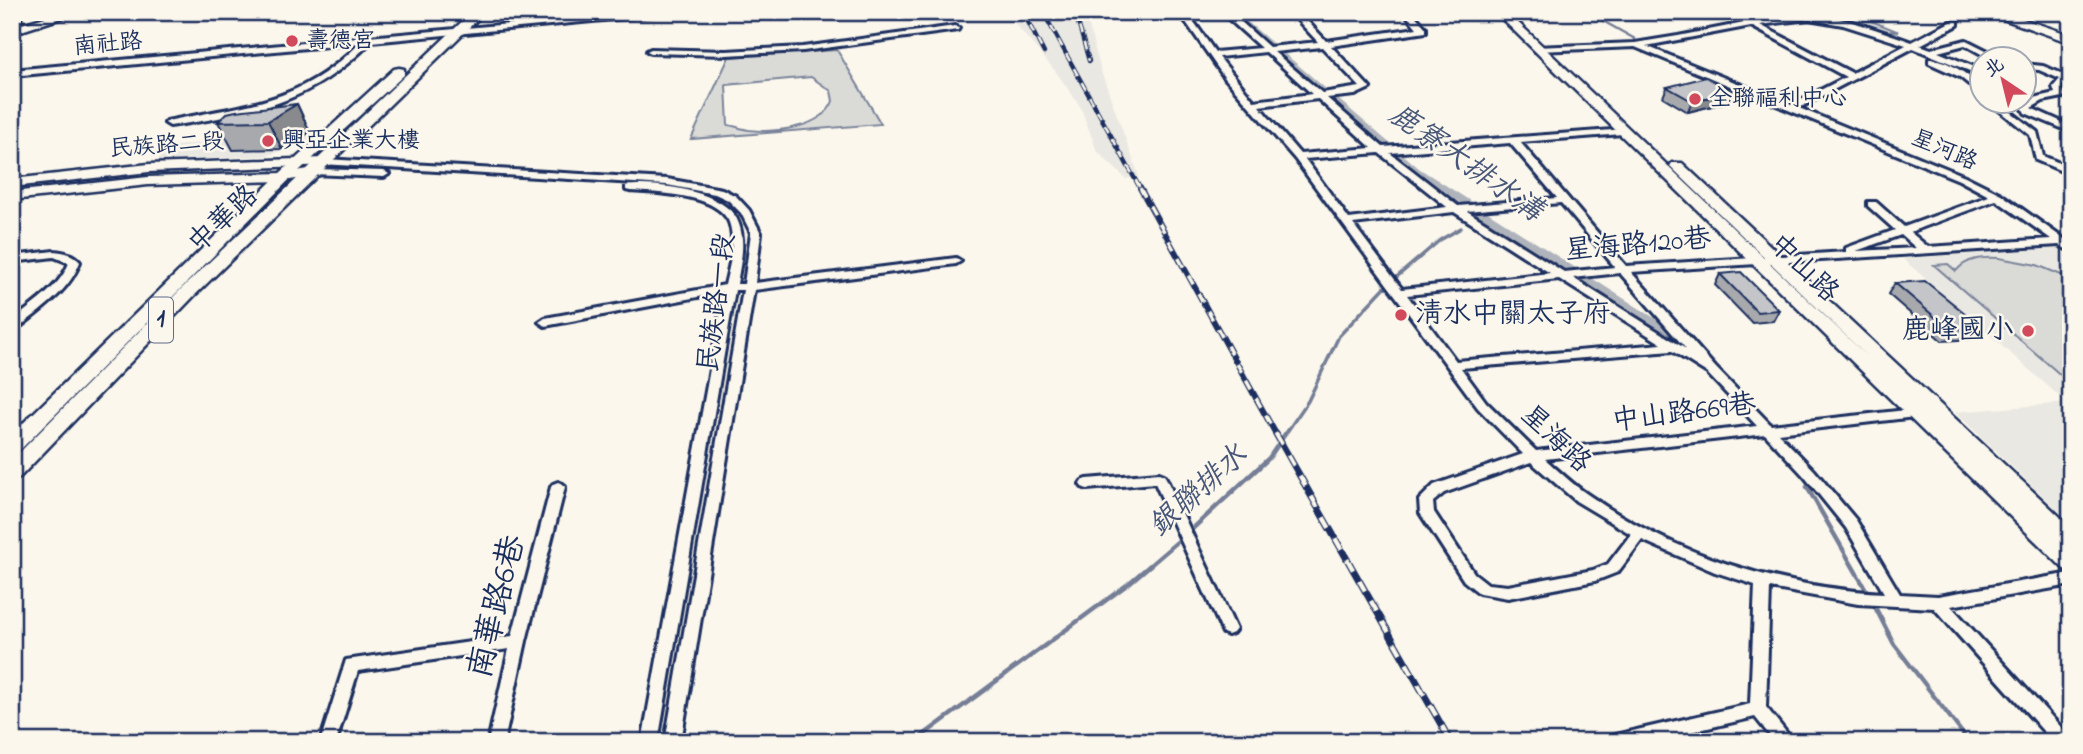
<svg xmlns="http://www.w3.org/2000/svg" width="2083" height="754" viewBox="0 0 2083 754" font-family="'Indie Flower','LXGW WenKai TC',sans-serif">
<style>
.built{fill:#eae8e2}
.green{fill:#dadad7;stroke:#7a849a;stroke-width:2;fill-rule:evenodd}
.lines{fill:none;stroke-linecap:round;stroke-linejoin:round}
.stream-far2{stroke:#747e96;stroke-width:2.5}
.stream-far1{stroke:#747e96;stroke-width:3.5}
.stream{stroke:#747e96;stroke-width:4.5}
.canal{fill:#afb3bb;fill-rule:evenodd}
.street-casing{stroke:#1b2f5e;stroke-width:6}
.secondary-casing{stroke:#1b2f5e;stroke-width:5}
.primary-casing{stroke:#1b2f5e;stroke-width:5}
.street{fill:#fbf7ec;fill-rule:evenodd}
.secondary{fill:#fbf7ec;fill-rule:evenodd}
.primary{fill:#fbf7ec;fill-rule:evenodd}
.rail-far2-casing{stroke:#1b2f5e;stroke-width:4.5}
.rail-far1-casing{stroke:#1b2f5e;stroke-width:6}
.rail-casing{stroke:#1b2f5e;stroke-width:7}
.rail-far2{stroke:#fbf7ec;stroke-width:2.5;stroke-dasharray:8;stroke-linecap:butt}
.rail-far1{stroke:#fbf7ec;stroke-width:3.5;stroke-dasharray:10;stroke-linecap:butt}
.rail{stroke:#fbf7ec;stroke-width:4.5;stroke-dasharray:12;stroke-linecap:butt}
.wall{fill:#a8a9ad;stroke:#1b2f5e;stroke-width:2}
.shaded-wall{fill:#888a8d;stroke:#1b2f5e;stroke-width:2}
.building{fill:#c3c5c9;stroke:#1b2f5e;stroke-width:2}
.poi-dot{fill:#d1495b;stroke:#fbf7ec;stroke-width:2.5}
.labels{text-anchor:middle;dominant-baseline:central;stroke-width:5;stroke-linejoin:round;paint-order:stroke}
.far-poi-label{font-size:23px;fill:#1b2f5e;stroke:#fbf7ec;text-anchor:start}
.far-street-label{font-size:23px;fill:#1b2f5e;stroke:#fbf7ec}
.shield{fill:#fbf7ec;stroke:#5e6b89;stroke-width:2}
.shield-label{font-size:26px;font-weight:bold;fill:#1b2f5e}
.street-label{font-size:28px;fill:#1b2f5e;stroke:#fbf7ec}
.poi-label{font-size:28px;fill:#1b2f5e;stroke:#fbf7ec;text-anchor:start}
.water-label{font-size:30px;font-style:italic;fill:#47577a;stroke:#fbf7ec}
.near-street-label{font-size:33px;fill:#1b2f5e;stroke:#fbf7ec}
</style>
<rect width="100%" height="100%" fill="#fbf7ec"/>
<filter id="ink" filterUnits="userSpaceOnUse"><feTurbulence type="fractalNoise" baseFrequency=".0143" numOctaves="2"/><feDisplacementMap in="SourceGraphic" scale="14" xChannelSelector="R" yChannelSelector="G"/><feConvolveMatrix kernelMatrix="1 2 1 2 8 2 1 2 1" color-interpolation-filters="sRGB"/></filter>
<g filter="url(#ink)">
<g class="built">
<path d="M1005,12h84v15l12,44 38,105 -13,3 -29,-28 -17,-45 -24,-34z"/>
<path d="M319,130l-19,16 -35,10 -107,5 5,-14z"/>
<path d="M2057,247l14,11v265l-116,-111 112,-9 -164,-144z"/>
</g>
<g class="green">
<path d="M1811,12h38l50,20 -30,-3z"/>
<path d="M837,50l44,74 -190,15 38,-82zM811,77l20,14 2,10c-10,27 -58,32 -84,29 -7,-1 -14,-4 -21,-5l-2,-40z"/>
<path d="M260,167l14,1 -4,5 -98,4 -160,16v-6l99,-12z"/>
<path d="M1999,258l38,7 34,14v105l-137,-119 14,-1 8,7c11,-13 27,-14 43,-13z"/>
</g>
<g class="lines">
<path class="stream-far2" d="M1587,12l48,27"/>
<path class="stream-far1" d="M1284,436l24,-35 31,-65 46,-49 55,-47 21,-12"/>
<g class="stream">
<path d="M1807,487l61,106"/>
<path d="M1189,532l80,-74 16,-24"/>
<path d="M1873,603l21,41 75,98"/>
<path d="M914,742l214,-158 55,-47"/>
</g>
<path class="canal" d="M1227,12h9l184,157 266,169 2,3 -2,3h-8l-264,-171z"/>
<defs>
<g id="street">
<path d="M16,12h9l-5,5 3,14 -7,-2 -4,-12z"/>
<path d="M639,12h32l-4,2 -296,28c-62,63 -118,71 -201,84l-5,-3 2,-2c80,-17 131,-16 193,-78l-348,33v-6z"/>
<path d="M1179,12h8l28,40 46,-4 -40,-36h9l39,35 49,-5 -28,-30h9l27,29 91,-13 -13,-16h8l14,16v4l-95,14 39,42 -15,7 -28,3 56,49 243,-18 2,2 -5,3 -103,8 106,124 220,-14v-4l49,-18 -27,-24v-4h8l28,25 85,-31 -30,-16 -324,-133 -97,4h-3v-4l100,-4 43,-7 66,-13 -18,-11c14,0 21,9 31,9 18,-2 36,-7 55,-6 34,2 68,16 100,27l40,-21h6v4l-38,20 11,4 35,-9 36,18 1,2h-11l-27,-15 -27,7 44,18v6l-69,-28 -114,60 166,68 36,18 70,50v8l-12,-7 -428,27 84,95 56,58 144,-16 4,1 2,3 -2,3 -4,1 -137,16 36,37 42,50 44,74 38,2 133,-23v12l-120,21 119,131 1,5h-18l-119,-134 -76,-4 -88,-16 -4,119 28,35h-19l-20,-25 -107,25h-41l2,-5 6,-2 135,-31 5,-119 -40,-13 -73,-32 -24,32 -23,9 -87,17 -29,-5 -15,-12 -44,-68 -1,-13 15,-15 89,-31 -45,-46 -183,-249 -71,-82zM1809,19l34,6 63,20 -54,28 -92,-48zM1751,26l95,51 -55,28 -145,-59zM1322,47l38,40 -38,6 -48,-41zM1266,52l46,42 -58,7 -35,-44zM1318,99l54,49 -72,6 -41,-48zM1510,143l47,55 -99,8 -68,-53zM1379,153l68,54 -98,12 -44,-60zM1996,200l55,39 -123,8 -18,-15zM1561,203l54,64 -51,5 -97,-61zM1454,212l96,61 -148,16 -49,-65zM1901,235l15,13 -60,3zM1620,273l66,76 -113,-71zM1559,279l103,65 -206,17 -49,-66zM1672,351l35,22 50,53 -221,25 -50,-49 -25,-34zM1765,434l39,42 42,52 38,65c-105,-5 -211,-39 -297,-99 -15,-10 -28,-23 -42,-35zM1531,462l45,39 55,33 -23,30 -15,6 -85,16 -20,-2 -14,-11 -40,-61 -1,-10 11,-9z"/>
<path d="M955,26l4,2 -1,2 -155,21 -77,4 -75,-2 -4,-2 4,-2 75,2 77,-4z"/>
<path d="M1929,59c19,0 39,16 53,28v8l-22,-18 -31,-14z"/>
<path d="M2024,64l19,2 25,10 1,2 -8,9 3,8 -1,2 -20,4 -12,7 40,18v6l-46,-19 -3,-6 1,-2 14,-8 18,-4 -2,-6 7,-8 -21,-9 -15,-1z"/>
<path d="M1989,102h9l39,30 6,24 28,12v7l-35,-15 -6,-25z"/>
<path d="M325,159l342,20 55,10 14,7 13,14 12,23 -6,50 201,-25 5,3 -5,3 -202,26 -73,452h-16l78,-452h-8l-77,452h-16l82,-450 -179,34 -6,-4 6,-4 180,-33c3,-14 8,-30 7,-43 0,-7 -1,-16 -4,-22 -15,-27 -71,-27 -98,-29l-4,-1v-4c30,-4 103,5 113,38 7,20 1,40 -2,60h7l7,-51 -10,-20 -13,-13 -13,-6 -48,-9 -345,-21 -2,-2z"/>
<path d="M315,169l69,2 5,3 -5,3 -72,-3v-4z"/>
<path d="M54,251c11,1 19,3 26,11 -11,30 -40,48 -64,68l-4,1v-10c21,-17 47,-33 57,-58l-15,-6 -42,5v-6z"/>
<path d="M1159,473l5,2 2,3 70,151 -3,4 -5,2 -5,-2 -68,-150 -68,6 -5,-2 -2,-3 2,-3 5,-2z"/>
<path d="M558,482l5,2 2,3 -39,154 -22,101h-16l21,-93 -151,22 -22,71h-14l-1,-3 25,-79 166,-24 39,-149 2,-3z"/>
</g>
<g id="secondary">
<path d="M62,12h18l-68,22v-7z"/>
<path d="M1495,12h12l365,349 -202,-195 2,-3h10l389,364v20l-6,-2 6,5v21l-7,-2z"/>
<path d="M325,158l7,4 -2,3 -181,7 -137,15v-8l137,-15z"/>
<path d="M315,168l5,1v6l-36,6 -136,4 -136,15v-8l136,-15 136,-4z"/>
</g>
<g id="primary">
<path d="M472,12h13l-292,285 -174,181 -7,2v-20l169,-171z"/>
<path d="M1983,12h19l69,23v8z"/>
<path d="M399,68l5,1v6l-115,105 -270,271 -7,2v-19l267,-260 115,-105z"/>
</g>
</defs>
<use href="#street" class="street-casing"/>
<use href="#secondary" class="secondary-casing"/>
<use href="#primary" class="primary-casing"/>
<use href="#street" class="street"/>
<use href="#secondary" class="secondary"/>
<use href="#primary" class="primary"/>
<defs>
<g id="rail-far2">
<path d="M1023,12l21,41"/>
<path d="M1043,12l98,178"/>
<path d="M1075,12l14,49"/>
</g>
<path id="rail-far1" d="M1140,188l137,248"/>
<path id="rail" d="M1276,434l175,308"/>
</defs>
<use href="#rail-far2" class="rail-far2-casing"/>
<use href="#rail-far1" class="rail-far1-casing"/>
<use href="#rail" class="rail-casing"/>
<use href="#rail-far2" class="rail-far2"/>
<use href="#rail-far1" class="rail-far1"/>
<use href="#rail" class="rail"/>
</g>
<g class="wall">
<path d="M1667,87l66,5 -5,10 -40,10 -25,-15z"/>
<path d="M297,104l13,28 -28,17 -49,1 -15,-28z"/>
<path d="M1720,274l59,36 -6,11 -21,2 -37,-38z"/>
<path d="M1895,283l87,44 -8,12 -32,2 -54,-47z"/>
</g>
<g class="shaded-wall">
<path d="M1733,92l-5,10 -40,10 4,-11z"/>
<path d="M297,104l13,28 -28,17 -14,-28z"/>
</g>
<g class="building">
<path d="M1706,77l27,15 -41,9 -25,-14z"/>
<path d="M297,104l-29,17 -50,1 9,-9 9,-2z"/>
<path d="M1741,272l38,38 -22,2 -37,-38z"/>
<path d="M1925,281l57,46 -33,2 -54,-46z"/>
</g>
</g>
<g class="poi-dot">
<circle cx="292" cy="41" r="7"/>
<circle cx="1695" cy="99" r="7"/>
<circle cx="268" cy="141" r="7"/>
<circle cx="1401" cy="315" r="7"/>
<circle cx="2028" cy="331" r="7"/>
</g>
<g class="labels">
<g class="far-poi-label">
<text x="306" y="41">壽德宮</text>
<text x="1709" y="99">全聯福利中心</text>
<text x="282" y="141">興亞企業大樓</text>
</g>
<g class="far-street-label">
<text transform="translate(108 45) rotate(-5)">南社路</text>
<text transform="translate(167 146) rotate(-4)">民族路二段</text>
<text transform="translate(1944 151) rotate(23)">星河路</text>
</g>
<rect class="shield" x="149" y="297.5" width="24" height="45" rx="5"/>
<g class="shield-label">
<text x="161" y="320">1</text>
</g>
<g class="street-label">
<text transform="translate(224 220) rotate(-43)">中華路</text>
<text transform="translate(1638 246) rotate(-5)">星海路120巷</text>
<text transform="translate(1803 269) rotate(44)">中山路</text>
<text transform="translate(718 303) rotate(-83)">民族路一段</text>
<text transform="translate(1684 414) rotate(-7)">中山路669巷</text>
<text transform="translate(1555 440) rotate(43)">星海路</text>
</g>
<g class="poi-label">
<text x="1415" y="315">清水中關太子府</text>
<text x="2014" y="331" text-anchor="end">鹿峰國小</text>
</g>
<g class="water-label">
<text transform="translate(1465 164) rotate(35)">鹿寮大排水溝</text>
<text transform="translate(1199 492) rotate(-42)">銀聯排水</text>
</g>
<g class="near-street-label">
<text transform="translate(498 607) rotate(-76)">南華路6巷</text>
</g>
</g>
<rect width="2083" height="754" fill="none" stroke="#fbf7ec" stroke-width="42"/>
<rect x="21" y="21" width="2041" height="712" fill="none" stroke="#1b2f5e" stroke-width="2.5" filter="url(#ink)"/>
<g transform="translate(2003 80) rotate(325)"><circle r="33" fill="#fbf7ec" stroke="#a1a7b3" stroke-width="2"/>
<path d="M0-5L12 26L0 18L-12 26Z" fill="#d1495b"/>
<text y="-10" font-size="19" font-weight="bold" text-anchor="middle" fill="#1b2f5e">北</text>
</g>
</svg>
